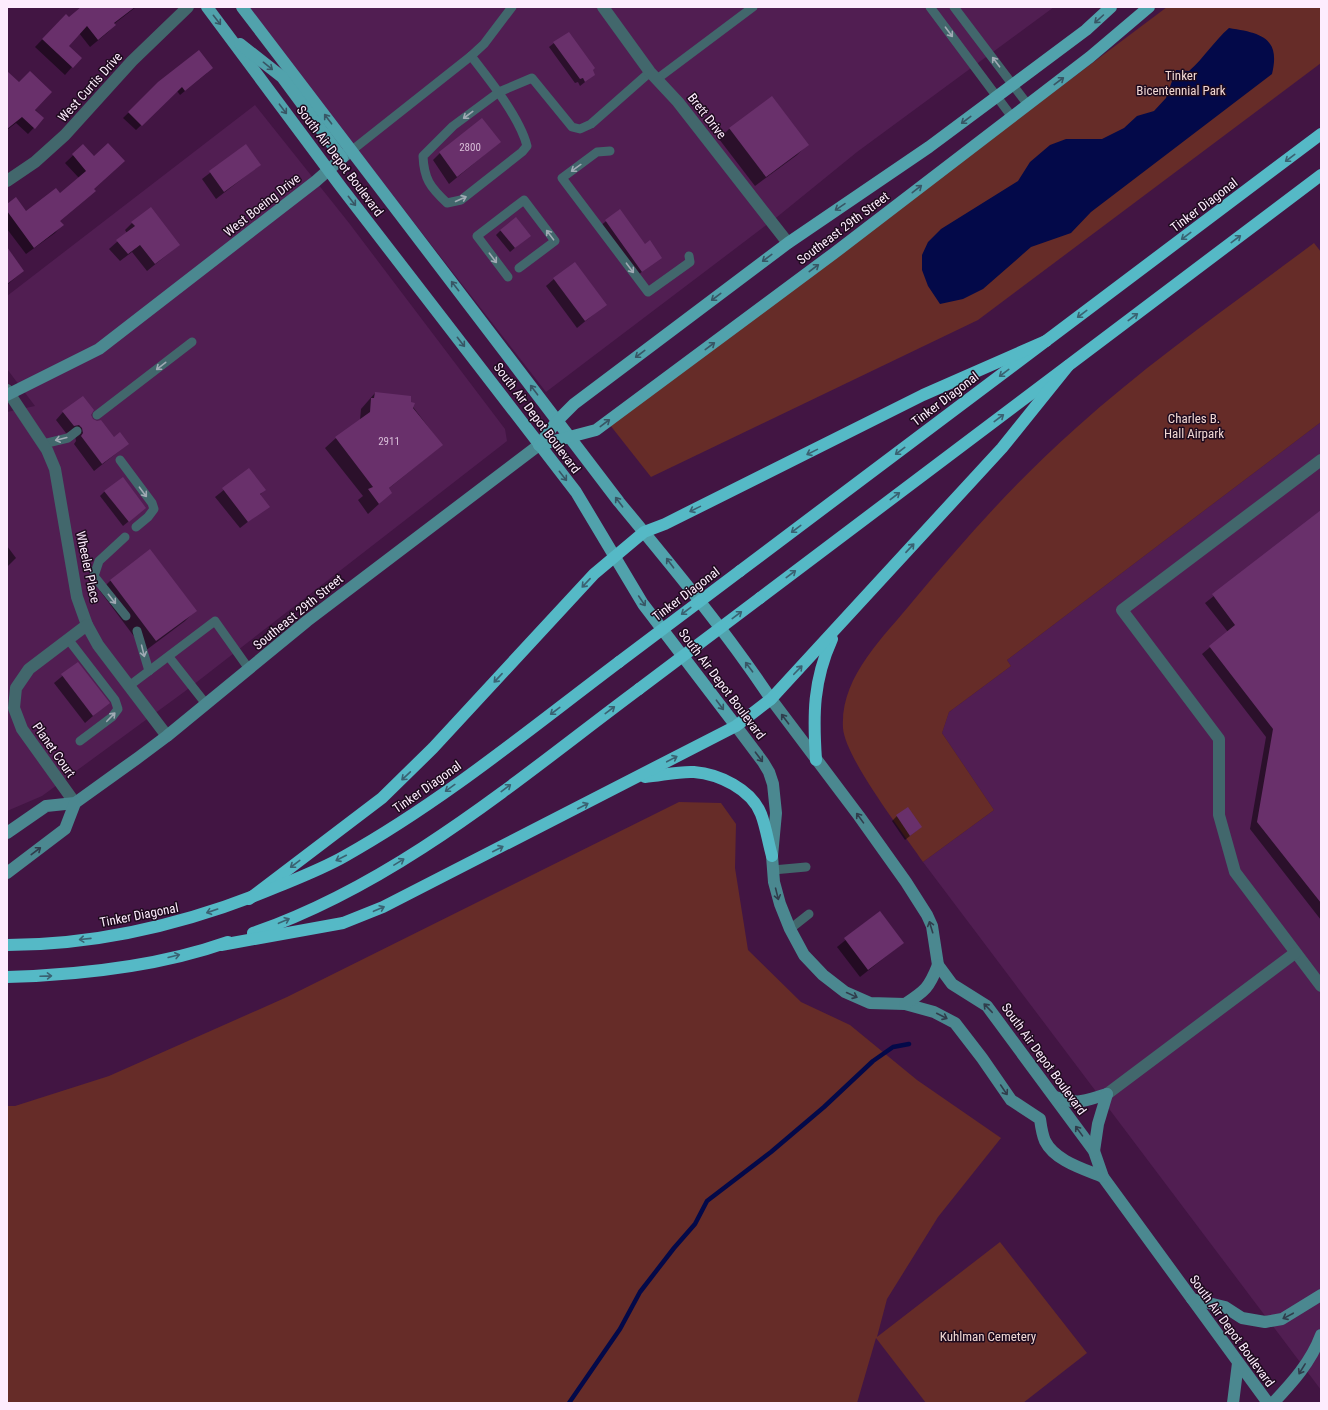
<svg xmlns="http://www.w3.org/2000/svg" width="1328" height="1410" viewBox="0 0 1328 1410" font-family="'Roboto Condensed',sans-serif">
<style>
.built{fill:#511e52}
.green{fill:#662c28}
.water{fill:#030949}
.shadow{fill:#0007}
.lines{fill:none;stroke-linecap:round;stroke-linejoin:round}
.stream{stroke:#030949;stroke-width:4.5}
.building{fill:#69306b}
.lane{stroke:#42676c;stroke-width:9}
.street{stroke:#42676c;stroke-width:12}
.secondary{stroke:#4b8890;stroke-width:12}
.primary{stroke:#51a2ac;stroke-width:12}
.highway{stroke:#55b9c6;stroke-width:12}
.highway-bridge{stroke:#55b9c6;stroke-width:12}
.oneway{stroke:#385665}
.oneway2{stroke:#a0aab4}
.oneway3{stroke:#3a6272}
.oneway4{stroke:#303d4c}
.labels{text-anchor:middle;dominant-baseline:central;stroke-width:3;stroke-linejoin:round;paint-order:stroke}
.number-label{font-size:11px;fill:#d8bdd8}
.park-label{font-size:13px;fill:#f0d7d3;stroke:#1e0b1e}
.street-label{font-size:13px;fill:#fdecfd;stroke:#1e0b1e}
</style>
<rect width="100%" height="100%" fill="#421543"/>
<g class="built">
<path d="M246,7h808l-197,145 -80,65 -231,175z"/>
<path d="M255,105l94,118 156,206 2,12 -323,251 -142,104 -35,15v-399l28,-6 -28,-37v-73z"/>
<path d="M1321,422v968l-398,-528 71,-52 -52,-77 7,-21 62,-46 -4,-6z"/>
</g>
<g class="green">
<path d="M1167,7h154v56l-343,257 -327,157 -41,-52z"/>
<path d="M1314,243l7,9v170l-314,238 4,6 -62,46 -7,21 52,77 -71,52c-19,-28 -78,-104 -80,-134 -3,-51 40,-90 70,-127 51,-61 103,-120 163,-173 74,-67 158,-125 238,-185z"/>
<path d="M679,802l42,1 15,21 -1,44 13,82 53,52 49,23 67,55 84,58 -63,79 -51,82 -10,38 123,-95 87,111 -64,50h-97l-50,-65 -19,65h-850v-297h8l94,-30 178,-79z"/>
</g>
<path class="water" d="M1229,28c31,5 52,9 43,46l-181,138 -20,21 -40,14 -48,42 -20,10 -23,5 -12,-18 -6,-16v-15l6,-13 13,-13 77,-48 12,-19 20,-17 16,-6h36l22,-11 13,-12 17,-5 12,-13 10,-28 13,1c15,-13 25,-30 40,-43z"/>
<g class="shadow">
<path d="M83,7h53l-22,17 1,1 -8,8 -17,14 -11,-14 -11,13 4,21 -7,8 -30,-28 23,-24 11,-5z"/>
<path d="M554,43l37,27 3,5 -14,11 -2,-4 -3,1 -26,-36z"/>
<path d="M207,73l-27,22 -3,-4 -41,39 -13,-12 36,-35z"/>
<path d="M7,79l36,39 -15,16 -12,-11 -9,7z"/>
<path d="M730,128l77,17 -10,10 -42,31 -36,-47z"/>
<path d="M500,142l-51,42 -16,-24 7,-7z"/>
<path d="M246,145l14,20 -44,34 -14,-20z"/>
<path d="M83,146l11,11 -1,33 -34,31 3,4 -7,8 -29,21 -19,-25v-24l19,7 34,-18 19,-16 -14,-15z"/>
<path d="M619,210l26,35 16,12 -27,21 -36,-50z"/>
<path d="M132,223l47,22 -32,26 -15,-19 -12,9 -11,-12 18,-16 -2,-3z"/>
<path d="M501,230l28,6 -19,16 -14,-17z"/>
<path d="M7,248l16,23 -16,14z"/>
<path d="M554,279l51,26 -28,23 -31,-42z"/>
<path d="M375,393l35,10 32,42 -54,44 -8,14 -12,11 -10,-14 5,-4 -38,-48 11,-10 24,-18 1,-11z"/>
<path d="M63,412l27,3 2,5 22,18 14,6 -34,27 -20,-27 2,-3 -1,-6 -4,-3 -5,1 -10,-13z"/>
<path d="M249,470l15,20 -4,5 8,11 -28,22 -25,-31z"/>
<path d="M105,491l35,21 -17,14 -23,-30z"/>
<path d="M1321,511v409l-71,-91 16,-92 -64,-83 26,-22 -23,-29z"/>
<path d="M7,546l9,12 -9,9z"/>
<path d="M150,551l45,60 -10,10 -40,30 -45,-60 10,-10z"/>
<path d="M78,663l30,40 -23,20 -31,-40z"/>
<path d="M897,816l24,11 -16,13 -13,-19z"/>
<path d="M880,912l23,31 -43,34 -23,-30z"/>
</g>
<g class="lines">
<path class="stream" d="M569,1403l51,-74 20,-37 34,-44 21,-24 12,-23 64,-49 53,-45 49,-46 20,-14 16,-3"/>
</g>
<g class="building">
<path d="M81,7h54l-21,16 2,2 -18,15 -11,-14 -18,20 13,12 -9,10 -31,-29 24,-25 3,3z"/>
<path d="M569,32l26,36 -2,2 2,5 -10,7 -2,-4 -3,1 -27,-37z"/>
<path d="M199,50l14,18 -28,23 -3,-4 -40,39 -14,-14 30,-30z"/>
<path d="M7,71l12,11 11,-11 22,21 -17,18 9,8 -9,11 -13,-12 -15,12z"/>
<path d="M772,96l37,49 -43,32 -37,-49z"/>
<path d="M482,118l19,24 -44,35 -18,-25z"/>
<path d="M108,143l17,18 -31,28 2,2 -36,30 4,4 -30,23 -27,-37v-7l9,-7 10,14 30,-23 4,5 26,-22 -14,-17 11,-10 11,12z"/>
<path d="M246,144l15,21 -37,27 -15,-21z"/>
<path d="M151,207l29,38 -25,19 -15,-19 -12,9 -12,-14 19,-14 -4,-4z"/>
<path d="M620,209l25,35 5,-4 12,18 -20,14 -37,-52z"/>
<path d="M516,217l15,19 -16,12 -15,-18z"/>
<path d="M7,247l17,24 -17,13z"/>
<path d="M575,262l32,43 -22,16 -32,-43z"/>
<path d="M375,392l36,4v6l4,1 -2,5 30,37 -54,43 3,5 -13,11 -11,-15 5,-2 -38,-50 35,-25 1,-14h3z"/>
<path d="M83,396l11,14 -3,5 2,4 4,2 4,-1 13,17 6,-5 9,12 -27,20 -21,-28 2,-3 -1,-5 -3,-3 -5,1 -12,-15z"/>
<path d="M249,468l17,22 -6,4 10,13 -22,15 -26,-34z"/>
<path d="M123,477l23,31 -17,14 -25,-31z"/>
<path d="M1321,510v393l-64,-81 16,-93 -64,-83 26,-21 -23,-31z"/>
<path d="M150,549l47,62 -41,30 -46,-61z"/>
<path d="M78,662l32,41 -17,13 -32,-42z"/>
<path d="M908,807l14,20 -12,9 -14,-21z"/>
<path d="M880,911l24,32 -36,27 -24,-32z"/>
</g>
<g class="lines">
<g class="lane">
<path d="M930,7l82,110"/>
<path d="M954,7l74,98"/>
<path d="M471,56c18,23 49,62 56,90l-5,6 -61,48 -14,3c-17,-16 -23,-24 -24,-47l30,-30 46,-34 33,-14 40,49 8,2 11,-5 59,-52"/>
<path d="M657,79l96,-72"/>
<path d="M351,151l120,-95 13,-12 28,-37"/>
<path d="M610,151l-13,1 -35,26 86,114 42,-30 -1,-6"/>
<path d="M508,277l-31,-41 47,-36 31,41 -36,27"/>
<path d="M97,415l95,-73"/>
<path d="M43,444l25,-6 9,-7"/>
<path d="M120,460l32,43 2,6 -6,8 -12,10"/>
<path d="M125,537l-26,24 -5,15 32,40"/>
<path d="M137,631l12,40"/>
<path d="M68,639l47,61 3,9 -6,8 -32,24"/>
<path d="M169,657l37,47"/>
<path d="M129,686l86,-65 34,48"/>
<path d="M773,870l33,-3"/>
<path d="M790,929l19,-15"/>
</g>
<g class="street">
<path d="M603,7l47,65 28,30 110,141"/>
<path d="M7,181l28,-19 30,-27 67,-74 56,-54"/>
<path d="M7,390l40,60 8,19 22,128 10,28 11,20 69,91"/>
<path d="M1321,460l-199,150 97,129v76l16,57 86,114"/>
<path d="M75,803l-53,-74 -8,-21 2,-20 13,-19 58,-44"/>
<path d="M1107,1094l188,-141"/>
</g>
<g class="secondary">
<path d="M7,395l92,-46 217,-168 34,-30"/>
<path d="M771,699l88,117 47,66 21,33 5,11 6,39 14,19 35,22 107,145 9,26 165,226"/>
<path d="M736,726l27,36 6,10 4,12 3,29 -4,43 2,26 6,22 10,25 14,26 19,20 22,17 25,11 35,1 29,8 21,11 27,35 29,42 29,19c1,7 2,15 5,22 10,20 39,28 58,36"/>
<path d="M7,833l39,-27 29,-3 64,-46 28,-21 140,-115 232,-176"/>
<path d="M7,873l58,-44 10,-26"/>
<path d="M905,1004c20,-13 24,-16 33,-39"/>
<path d="M1055,1097c24,8 28,4 52,-3"/>
<path d="M1094,1151l4,-27 9,-30"/>
<path d="M1192,1299l33,8 17,11 23,4 17,-3 39,-24"/>
<path d="M1233,1403l5,-40"/>
<path d="M1273,1403c19,-20 38,-41 48,-68"/>
</g>
<g class="primary">
<path d="M207,7l134,180 235,305 67,112 93,122"/>
<path d="M242,7l377,495c53,64 106,128 152,197"/>
<path d="M240,44l42,33 60,81"/>
<path d="M539,445l57,-15 237,-176 257,-197 59,-50"/>
<path d="M539,445l18,-24 17,-17 214,-161 141,-96 157,-117 25,-23"/>
</g>
<g class="highway">
<path d="M740,571l581,-437"/>
<path d="M760,598l561,-423"/>
<path d="M816,760c-3,-45 -3,-79 16,-121"/>
<path d="M645,777c15,-1 33,-6 49,-5 25,2 57,17 67,42 5,13 7,28 11,42"/>
<path d="M249,899l133,-101 51,-50 161,-174 50,-42 21,-8 258,-129 123,-54"/>
<path d="M253,933c145,-50 265,-154 386,-244"/>
<path d="M7,945c94,0 186,-23 272,-59 22,-9 45,-18 66,-30 98,-55 185,-127 274,-194"/>
<path d="M221,945l122,-22 40,-16 353,-181 35,-27 46,-50 185,-201 66,-82"/>
<path d="M7,977c72,-2 153,-11 221,-35"/>
</g>
<g class="highway-bridge">
<path d="M619,662l121,-91"/>
<path d="M639,689l121,-91"/>
</g>
</g>
<defs><path id="oneway-shaft" d="M-6 0H5M1.5-3L5.5 0L1.5 3" fill="none" stroke-width="1.6" stroke-linecap="round" stroke-linejoin="round"/></defs>
<g class="oneway">
<use href="#oneway-shaft" transform="translate(1099 19) rotate(138)"/>
<use href="#oneway-shaft" transform="translate(217 20) rotate(52)"/>
<use href="#oneway-shaft" transform="translate(268 66) rotate(39)"/>
<use href="#oneway-shaft" transform="translate(1059 81) rotate(-37)"/>
<use href="#oneway-shaft" transform="translate(283 109) rotate(53)"/>
<use href="#oneway-shaft" transform="translate(328 119) rotate(-127)"/>
<use href="#oneway-shaft" transform="translate(966 120) rotate(143)"/>
<use href="#oneway-shaft" transform="translate(917 189) rotate(-38)"/>
<use href="#oneway-shaft" transform="translate(352 201) rotate(52)"/>
<use href="#oneway-shaft" transform="translate(840 207) rotate(146)"/>
<use href="#oneway-shaft" transform="translate(767 258) rotate(143)"/>
<use href="#oneway-shaft" transform="translate(814 268) rotate(-37)"/>
<use href="#oneway-shaft" transform="translate(455 286) rotate(-128)"/>
<use href="#oneway-shaft" transform="translate(716 297) rotate(143)"/>
<use href="#oneway-shaft" transform="translate(461 342) rotate(52)"/>
<use href="#oneway-shaft" transform="translate(710 346) rotate(-37)"/>
<use href="#oneway-shaft" transform="translate(640 354) rotate(143)"/>
<use href="#oneway-shaft" transform="translate(534 390) rotate(-127)"/>
<use href="#oneway-shaft" transform="translate(605 423) rotate(-37)"/>
<use href="#oneway-shaft" transform="translate(563 476) rotate(52)"/>
<use href="#oneway-shaft" transform="translate(619 502) rotate(-127)"/>
<use href="#oneway-shaft" transform="translate(670 563) rotate(-127)"/>
<use href="#oneway-shaft" transform="translate(642 601) rotate(56)"/>
<use href="#oneway-shaft" transform="translate(749 667) rotate(-127)"/>
<use href="#oneway-shaft" transform="translate(720 705) rotate(53)"/>
</g>
<g class="oneway2">
<use href="#oneway-shaft" transform="translate(949 32) rotate(53)"/>
<use href="#oneway-shaft" transform="translate(996 62) rotate(-127)"/>
<use href="#oneway-shaft" transform="translate(468 115) rotate(143)"/>
<use href="#oneway-shaft" transform="translate(576 168) rotate(144)"/>
<use href="#oneway-shaft" transform="translate(461 199) rotate(-24)"/>
<use href="#oneway-shaft" transform="translate(550 235) rotate(-127)"/>
<use href="#oneway-shaft" transform="translate(493 258) rotate(53)"/>
<use href="#oneway-shaft" transform="translate(630 268) rotate(53)"/>
<use href="#oneway-shaft" transform="translate(161 366) rotate(142)"/>
<use href="#oneway-shaft" transform="translate(61 439) rotate(166)"/>
<use href="#oneway-shaft" transform="translate(143 492) rotate(53)"/>
<use href="#oneway-shaft" transform="translate(112 599) rotate(52)"/>
<use href="#oneway-shaft" transform="translate(143 651) rotate(76)"/>
<use href="#oneway-shaft" transform="translate(111 717) rotate(-46)"/>
</g>
<g class="oneway3">
<use href="#oneway-shaft" transform="translate(1290 158) rotate(143)"/>
<use href="#oneway-shaft" transform="translate(1186 236) rotate(143)"/>
<use href="#oneway-shaft" transform="translate(1236 239) rotate(-37)"/>
<use href="#oneway-shaft" transform="translate(1082 314) rotate(143)"/>
<use href="#oneway-shaft" transform="translate(1133 317) rotate(-37)"/>
<use href="#oneway-shaft" transform="translate(1004 373) rotate(143)"/>
<use href="#oneway-shaft" transform="translate(999 418) rotate(-37)"/>
<use href="#oneway-shaft" transform="translate(900 451) rotate(143)"/>
<use href="#oneway-shaft" transform="translate(812 452) rotate(154)"/>
<use href="#oneway-shaft" transform="translate(895 496) rotate(-37)"/>
<use href="#oneway-shaft" transform="translate(695 509) rotate(154)"/>
<use href="#oneway-shaft" transform="translate(796 529) rotate(143)"/>
<use href="#oneway-shaft" transform="translate(910 548) rotate(-47)"/>
<use href="#oneway-shaft" transform="translate(791 574) rotate(-37)"/>
<use href="#oneway-shaft" transform="translate(586 583) rotate(133)"/>
<use href="#oneway-shaft" transform="translate(686 611) rotate(143)"/>
<use href="#oneway-shaft" transform="translate(737 615) rotate(-37)"/>
<use href="#oneway-shaft" transform="translate(798 670) rotate(-46)"/>
<use href="#oneway-shaft" transform="translate(498 678) rotate(133)"/>
<use href="#oneway-shaft" transform="translate(610 710) rotate(-37)"/>
<use href="#oneway-shaft" transform="translate(555 711) rotate(143)"/>
<use href="#oneway-shaft" transform="translate(672 759) rotate(-28)"/>
<use href="#oneway-shaft" transform="translate(406 776) rotate(137)"/>
<use href="#oneway-shaft" transform="translate(450 788) rotate(144)"/>
<use href="#oneway-shaft" transform="translate(506 788) rotate(-37)"/>
<use href="#oneway-shaft" transform="translate(583 806) rotate(-27)"/>
<use href="#oneway-shaft" transform="translate(498 849) rotate(-27)"/>
<use href="#oneway-shaft" transform="translate(341 858) rotate(153)"/>
<use href="#oneway-shaft" transform="translate(399 862) rotate(-31)"/>
<use href="#oneway-shaft" transform="translate(295 864) rotate(143)"/>
<use href="#oneway-shaft" transform="translate(379 909) rotate(-23)"/>
<use href="#oneway-shaft" transform="translate(212 911) rotate(161)"/>
<use href="#oneway-shaft" transform="translate(284 921) rotate(-23)"/>
<use href="#oneway-shaft" transform="translate(85 939) rotate(174)"/>
<use href="#oneway-shaft" transform="translate(174 956) rotate(-14)"/>
<use href="#oneway-shaft" transform="translate(46 976) rotate(-2)"/>
</g>
<g class="oneway4">
<use href="#oneway-shaft" transform="translate(785 719) rotate(-127)"/>
<use href="#oneway-shaft" transform="translate(759 757) rotate(53)"/>
<use href="#oneway-shaft" transform="translate(860 818) rotate(-126)"/>
<use href="#oneway-shaft" transform="translate(36 851) rotate(-37)"/>
<use href="#oneway-shaft" transform="translate(777 894) rotate(76)"/>
<use href="#oneway-shaft" transform="translate(931 927) rotate(-107)"/>
<use href="#oneway-shaft" transform="translate(852 995) rotate(25)"/>
<use href="#oneway-shaft" transform="translate(988 1008) rotate(-134)"/>
<use href="#oneway-shaft" transform="translate(942 1016) rotate(27)"/>
<use href="#oneway-shaft" transform="translate(1004 1090) rotate(56)"/>
<use href="#oneway-shaft" transform="translate(1079 1131) rotate(-126)"/>
<use href="#oneway-shaft" transform="translate(1288 1316) rotate(152)"/>
<use href="#oneway-shaft" transform="translate(1302 1369) rotate(122)"/>
</g>
<g class="labels">
<g class="number-label">
<text x="470" y="147">2800</text>
<text x="389" y="441">2911</text>
</g>
<g class="park-label">
<text x="1181" y="75">Tinker<tspan x="1181" dy="15">Bicentennial Park</tspan></text>
<text x="1194" y="418">Charles B.<tspan x="1194" dy="15">Hall Airpark</tspan></text>
<text x="988" y="1336">Kuhlman Cemetery</text>
</g>
<g class="street-label">
<text transform="translate(90 87) rotate(-48)">West Curtis Drive</text>
<text transform="translate(707 116) rotate(52)">Brett Drive</text>
<text transform="translate(340 161) rotate(53)">South Air Depot Boulevard</text>
<text transform="translate(262 205) rotate(-38)">West Boeing Drive</text>
<text transform="translate(1204 205) rotate(-37)">Tinker Diagonal</text>
<text transform="translate(843 228) rotate(-37)">Southeast 29th Street</text>
<text transform="translate(945 399) rotate(-37)">Tinker Diagonal</text>
<text transform="translate(537 418) rotate(53)">South Air Depot Boulevard</text>
<text transform="translate(88 567) rotate(78)">Wheeler Place</text>
<text transform="translate(686 594) rotate(-37)">Tinker Diagonal</text>
<text transform="translate(298 612) rotate(-39)">Southeast 29th Street</text>
<text transform="translate(722 684) rotate(53)">South Air Depot Boulevard</text>
<text transform="translate(54 750) rotate(55)">Planet Court</text>
<text transform="translate(427 787) rotate(-35)">Tinker Diagonal</text>
<text transform="translate(139 915) rotate(-11)">Tinker Diagonal</text>
<text transform="translate(1044 1059) rotate(54)">South Air Depot Boulevard</text>
<text transform="translate(1232 1331) rotate(54)">South Air Depot Boulevard</text>
</g>
</g>
<rect width="1328" height="1410" fill="none" stroke="#fdecfd" stroke-width="16"/>
</svg>
